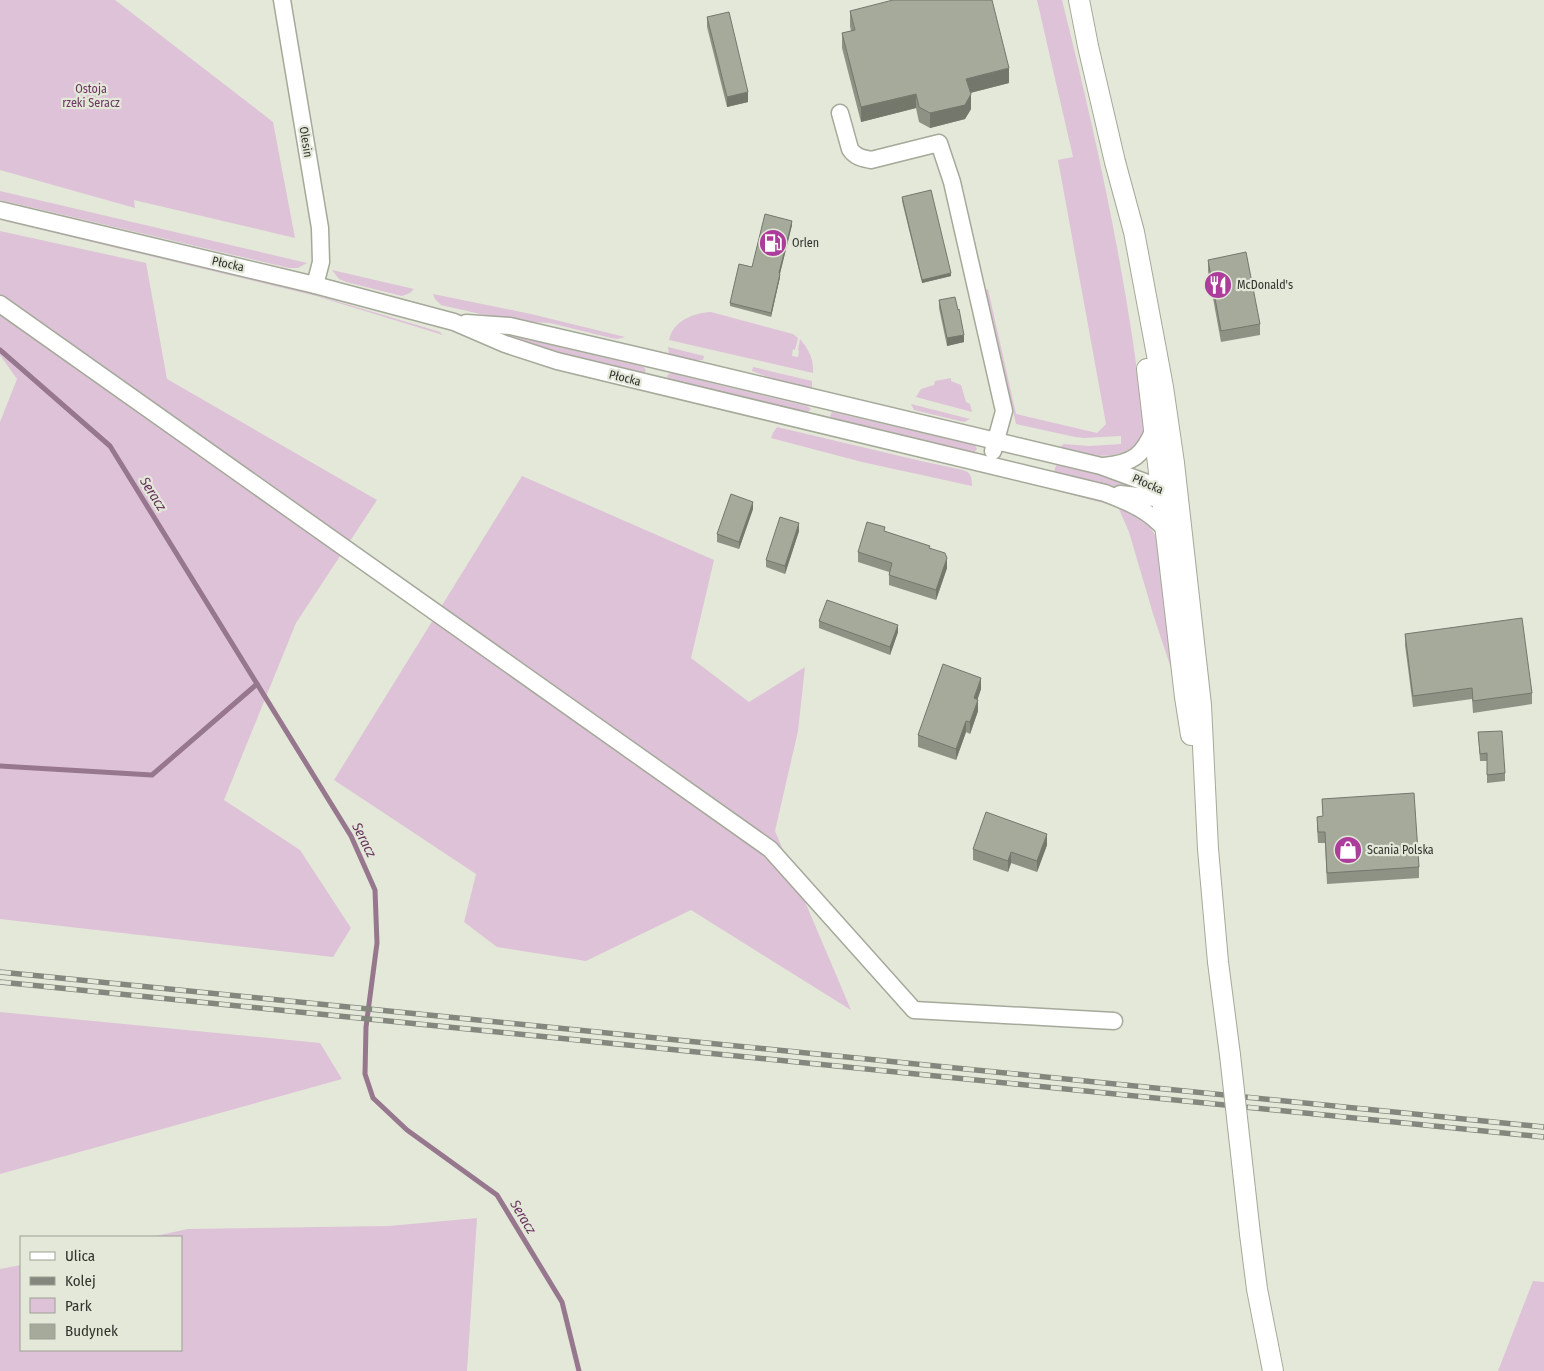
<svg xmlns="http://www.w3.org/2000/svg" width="1544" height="1371" viewBox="0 0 1544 1371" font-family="'Fira Sans Condensed',sans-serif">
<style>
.green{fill:#dec2d7}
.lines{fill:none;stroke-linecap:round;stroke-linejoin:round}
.stream{stroke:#96778e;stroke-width:5}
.minor-casing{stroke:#a4a99a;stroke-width:19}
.major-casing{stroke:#a4a99a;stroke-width:22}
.minor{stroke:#fff;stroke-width:16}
.major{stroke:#fff;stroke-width:20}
.rail-casing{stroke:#83877d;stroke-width:5.5}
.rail{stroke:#e3e8d9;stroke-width:4;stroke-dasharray:11;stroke-linecap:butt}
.major-bridge-casing{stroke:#a4a99a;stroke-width:22;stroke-linecap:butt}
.major-bridge{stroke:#fff;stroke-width:20}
.wall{fill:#8e9285}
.shaded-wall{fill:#74776c}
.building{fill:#a5aa9b;stroke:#74776c}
.labels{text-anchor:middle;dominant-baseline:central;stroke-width:4.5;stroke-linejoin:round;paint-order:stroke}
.park-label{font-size:12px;fill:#6b3461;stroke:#e3e8d9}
.street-label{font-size:12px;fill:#31332d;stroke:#e3e8d9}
.poi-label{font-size:12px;fill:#31332d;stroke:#e3e8d9;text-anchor:start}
.water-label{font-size:14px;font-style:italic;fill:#68315e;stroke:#e3e8d9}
</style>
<rect width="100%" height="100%" fill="#e3e8d9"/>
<g class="green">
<path d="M0,0h115l158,122 22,116 -161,-38 1,8 -135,-38z"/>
<path d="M1037,0h25c35,140 66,282 82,426 -7,40 -55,29 -85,26l2,-6 3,-2 25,2 32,-2v-8l-37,2 -9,-1 -59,-13 -31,-134 3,-1 28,125 81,19 9,-9 -48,-264 15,-3z"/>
<path d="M0,191l307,72 -9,5h-9l-289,-68z"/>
<path d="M0,220l13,2 283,67 131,39 13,4 3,3 -127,-39z"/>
<path d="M0,231l146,32 21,116 210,121 -81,123 -72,177 76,50 51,78 -18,29 -333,-38v-497l17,-43 -17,-24z"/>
<path d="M332,270l82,19 -4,4 -8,3 -56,-14 -7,-3z"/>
<path d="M433,294l98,20 94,23 -8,2 -6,-1 -61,-15 -39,-2 -70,-16 -6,-6z"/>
<path d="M711,312l82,22 5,4 -3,12 -2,-1 -1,7 6,1 1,-6 -1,-1 2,-11c9,11 14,20 13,34l-144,-33c4,-19 24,-27 42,-28z"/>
<path d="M479,328l165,39 2,4 -3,3 -74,-18 -89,-26z"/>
<path d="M668,347l36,9 -1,4h-30l-4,-4z"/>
<path d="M753,367l59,14v9l-5,2 -55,-21z"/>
<path d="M670,373l137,33 4,3 -4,4 -138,-32 -2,-5z"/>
<path d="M951,378v3l10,4 5,17 4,2 2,8 -56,-15 5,-8 13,-4 1,-4z"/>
<path d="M911,404l59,15 -6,3 -50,-12z"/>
<path d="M832,412l143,33 2,4 -3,4 -3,-1 -138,-33 -3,-3z"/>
<path d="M777,427l144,34 42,9c8,2 9,8 9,16l-110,-24 -91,-24 2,-5z"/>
<path d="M1056,465l71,16 7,7h-13l-67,-16z"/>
<path d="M522,476l192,84 -23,98 58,44 56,-35 -7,64 -23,100 76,179 -160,-100 -105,51 -89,-14 -33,-25 12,-48 -142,-94z"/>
<path d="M1051,487l66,19 27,12 13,20 16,143 -2,-13 -17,-51 -25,-85 -11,-25 -68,-18z"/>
<path d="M0,1012l320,31 22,36 -342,95z"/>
<path d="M477,1218l-10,153h-467v-102l21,-4v85h160v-113h-30l37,-8 201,-3z"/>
<path d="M1533,1281l11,1v89h-46z"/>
</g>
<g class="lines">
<g class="stream">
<path d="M0,350l110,96 241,390 24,54 2,53 -11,84 -1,47 8,24 34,32 90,65 65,107 17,69"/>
<path d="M0,766l152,9 105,-91"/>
</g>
<defs>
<g id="minor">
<path d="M282,0l38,228 1,34 -6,23"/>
<path d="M840,113l10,36c5,8 12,9 21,11l68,-17 13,39 52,229 -11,40"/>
<path d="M0,210l315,75 139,37 51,22 52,17 548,132c25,10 42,16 61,37"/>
<path d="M0,304l770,545 144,161 200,11"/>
<path d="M466,323l44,3 142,33 449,107 60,22 8,6"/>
<path d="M1104,466c29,-3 39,-10 50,-37"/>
<path d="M1120,494l52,6"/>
</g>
<g id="major">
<path d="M1079,0l9,46 27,116 19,70 29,155 11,76 27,242 7,144 10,113 12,93"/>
<path d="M1147,369l38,328 6,38"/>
<path d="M1250,1234l7,55 16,82"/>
</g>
</defs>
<use href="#minor" class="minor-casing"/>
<use href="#major" class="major-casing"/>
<use href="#minor" class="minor"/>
<use href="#major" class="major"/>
<defs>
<g id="rail">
<path d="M0,972l1544,155"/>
<path d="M0,982l1544,155"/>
</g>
</defs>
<use href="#rail" class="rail-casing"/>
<use href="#rail" class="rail"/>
<defs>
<path id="major-bridge" d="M1230,1055l20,179"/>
</defs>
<use href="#major-bridge" class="major-bridge-casing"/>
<use href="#major-bridge" class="major-bridge"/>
</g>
<g class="wall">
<path d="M850,11l159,72 -39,10 1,16 -6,10 -35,9 -11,-6 -3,-14 -55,14 -19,-74v-15l9,-2 -1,-5z"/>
<path d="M707,17l41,85 -21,5 -20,-80z"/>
<path d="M902,197l49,79 -29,7 -20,-82z"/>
<path d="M792,225l-12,49v3l-9,40 -41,-11v-3l22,-36z"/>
<path d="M1208,260l52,64v11l-39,7 -13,-71z"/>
<path d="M939,300l25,42 -17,4 -8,-38z"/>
<path d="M753,509l-14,40 -22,-7v-8z"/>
<path d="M799,531l-14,43 -19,-7v-7z"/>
<path d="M885,531l45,17 17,20 -11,32 -47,-15v-13l-31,-10v-10z"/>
<path d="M819,621l79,11 -8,23 -71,-27z"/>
<path d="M1405,634l127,59v11l-59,9 -1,-14 -59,8 -8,-62z"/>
<path d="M981,689l-4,11 1,11 -8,23 -4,-2 -10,28 -38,-13v-12z"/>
<path d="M1478,732l27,41v8l-18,2v-22h-7z"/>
<path d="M1322,799l97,68v11l-92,6 -2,-41h-7l-1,-15v-11l6,-1z"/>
<path d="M1047,845l-10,27 -26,-9 -3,9 -35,-12v-11z"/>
</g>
<g class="shaded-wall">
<path d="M1009,68v15l-43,11v-15z"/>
<path d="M748,92v10l-21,5v-10z"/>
<path d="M916,94v14l-55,14v-15z"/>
<path d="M971,94v15l-6,10 -35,9v-15z"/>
<path d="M792,221v4l-13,52v-4z"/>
<path d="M951,273v3l-29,7v-3z"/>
<path d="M780,274v3l-9,40v-4z"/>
<path d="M964,335v7l-17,4v-8z"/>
<path d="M753,502v7l-14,40v-7z"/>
<path d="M799,523v8l-14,43v-8z"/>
<path d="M947,558v10l-11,32v-10z"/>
<path d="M898,625v7l-8,23v-8z"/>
<path d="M981,678v11l-7,21v-12z"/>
<path d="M978,700v11l-8,23v-12z"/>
<path d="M966,721v11l-10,28v-11z"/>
<path d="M1047,834v11l-10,27v-11z"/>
<path d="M1011,852v11l-3,9v-11z"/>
</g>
<g class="building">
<path d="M893,0h99l17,68 -43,11 5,15 -6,11 -35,8 -11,-6 -3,-13 -55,13 -19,-74 13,-3 -5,-19z"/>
<path d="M729,12l19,80 -21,5 -20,-80z"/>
<path d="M931,190l20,83 -29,7 -20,-83z"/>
<path d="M765,214l27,7 -13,52 1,1 -9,39 -41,-10 9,-39 13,3z"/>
<path d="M1246,252l14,72 -39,7 -13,-71z"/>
<path d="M955,297l3,13 1,-1 5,26 -17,3 -8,-38z"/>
<path d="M731,494l22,8 -14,40 -22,-8z"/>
<path d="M780,517l19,6 -14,43 -19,-6z"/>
<path d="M867,522l18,5 -1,4 46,15 -1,2 16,5 2,5 -11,32 -47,-15 3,-12 -34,-11z"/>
<path d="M827,600l71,25 -8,22 -71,-26z"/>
<path d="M1522,618l10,75 -59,8 -1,-13 -59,8 -8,-62z"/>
<path d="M943,664l38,14 -7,20 4,2 -8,22 -4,-1 -10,28 -38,-14z"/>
<path d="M1502,731l3,42 -18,2v-22l-7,1 -2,-22z"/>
<path d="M1414,793l5,74 -92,6 -2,-41h-7l-1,-15 6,-1 -1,-17z"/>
<path d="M986,812l61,22 -10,27 -26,-9 -3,9 -35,-12z"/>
</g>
<defs>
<symbol id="fuel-disc" viewBox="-11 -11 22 22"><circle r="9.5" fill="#ac3d9a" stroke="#e3e8d9"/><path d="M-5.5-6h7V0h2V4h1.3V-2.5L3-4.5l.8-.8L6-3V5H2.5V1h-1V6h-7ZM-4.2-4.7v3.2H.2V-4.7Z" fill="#fff"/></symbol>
<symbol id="restaurant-disc" viewBox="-11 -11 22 22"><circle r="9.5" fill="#ac3d9a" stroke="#e3e8d9"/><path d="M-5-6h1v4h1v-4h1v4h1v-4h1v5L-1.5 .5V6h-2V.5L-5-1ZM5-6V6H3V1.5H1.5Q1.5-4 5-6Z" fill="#fff"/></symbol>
<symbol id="shop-disc" viewBox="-11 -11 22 22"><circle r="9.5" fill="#ac3d9a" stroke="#e3e8d9"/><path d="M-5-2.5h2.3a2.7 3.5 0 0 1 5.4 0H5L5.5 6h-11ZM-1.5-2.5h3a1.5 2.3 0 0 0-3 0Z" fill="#fff"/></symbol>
</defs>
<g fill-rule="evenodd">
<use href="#fuel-disc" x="757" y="227" width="32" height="32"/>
<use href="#restaurant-disc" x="1202" y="269" width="32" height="32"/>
<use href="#shop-disc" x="1332" y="834" width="32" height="32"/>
</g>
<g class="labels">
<g class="park-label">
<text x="91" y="89">Ostoja<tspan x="91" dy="14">rzeki Seracz</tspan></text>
</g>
<g class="street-label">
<text transform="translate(306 142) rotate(81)">Olesin</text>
<text transform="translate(228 264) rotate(13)">Płocka</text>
<text transform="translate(625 378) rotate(14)">Płocka</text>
<text transform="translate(1148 484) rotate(24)">Płocka</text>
</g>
<g class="poi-label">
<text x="792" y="243">Orlen</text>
<text x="1237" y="285">McDonald's</text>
<text x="1367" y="850">Scania Polska</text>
</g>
<g class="water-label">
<text transform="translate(153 494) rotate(58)">Seracz</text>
<text transform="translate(364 840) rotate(63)">Seracz</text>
<text transform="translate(523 1217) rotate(59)">Seracz</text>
</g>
</g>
<rect x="20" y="1236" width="162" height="115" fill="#e3e8d9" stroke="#9ca094"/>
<rect x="30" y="1252" width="25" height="8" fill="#ffffff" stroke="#9ca094"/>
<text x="65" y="1261" font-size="15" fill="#31332d">Ulica</text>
<rect x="30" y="1277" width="25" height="8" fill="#83877d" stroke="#9ca094"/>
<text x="65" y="1286" font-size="15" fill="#31332d">Kolej</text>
<rect x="30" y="1298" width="25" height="15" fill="#dec2d7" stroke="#9ca094"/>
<text x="65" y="1311" font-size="15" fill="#31332d">Park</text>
<rect x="30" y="1324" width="25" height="15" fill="#a5aa9b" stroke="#9ca094"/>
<text x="65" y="1336" font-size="15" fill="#31332d">Budynek</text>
</svg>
